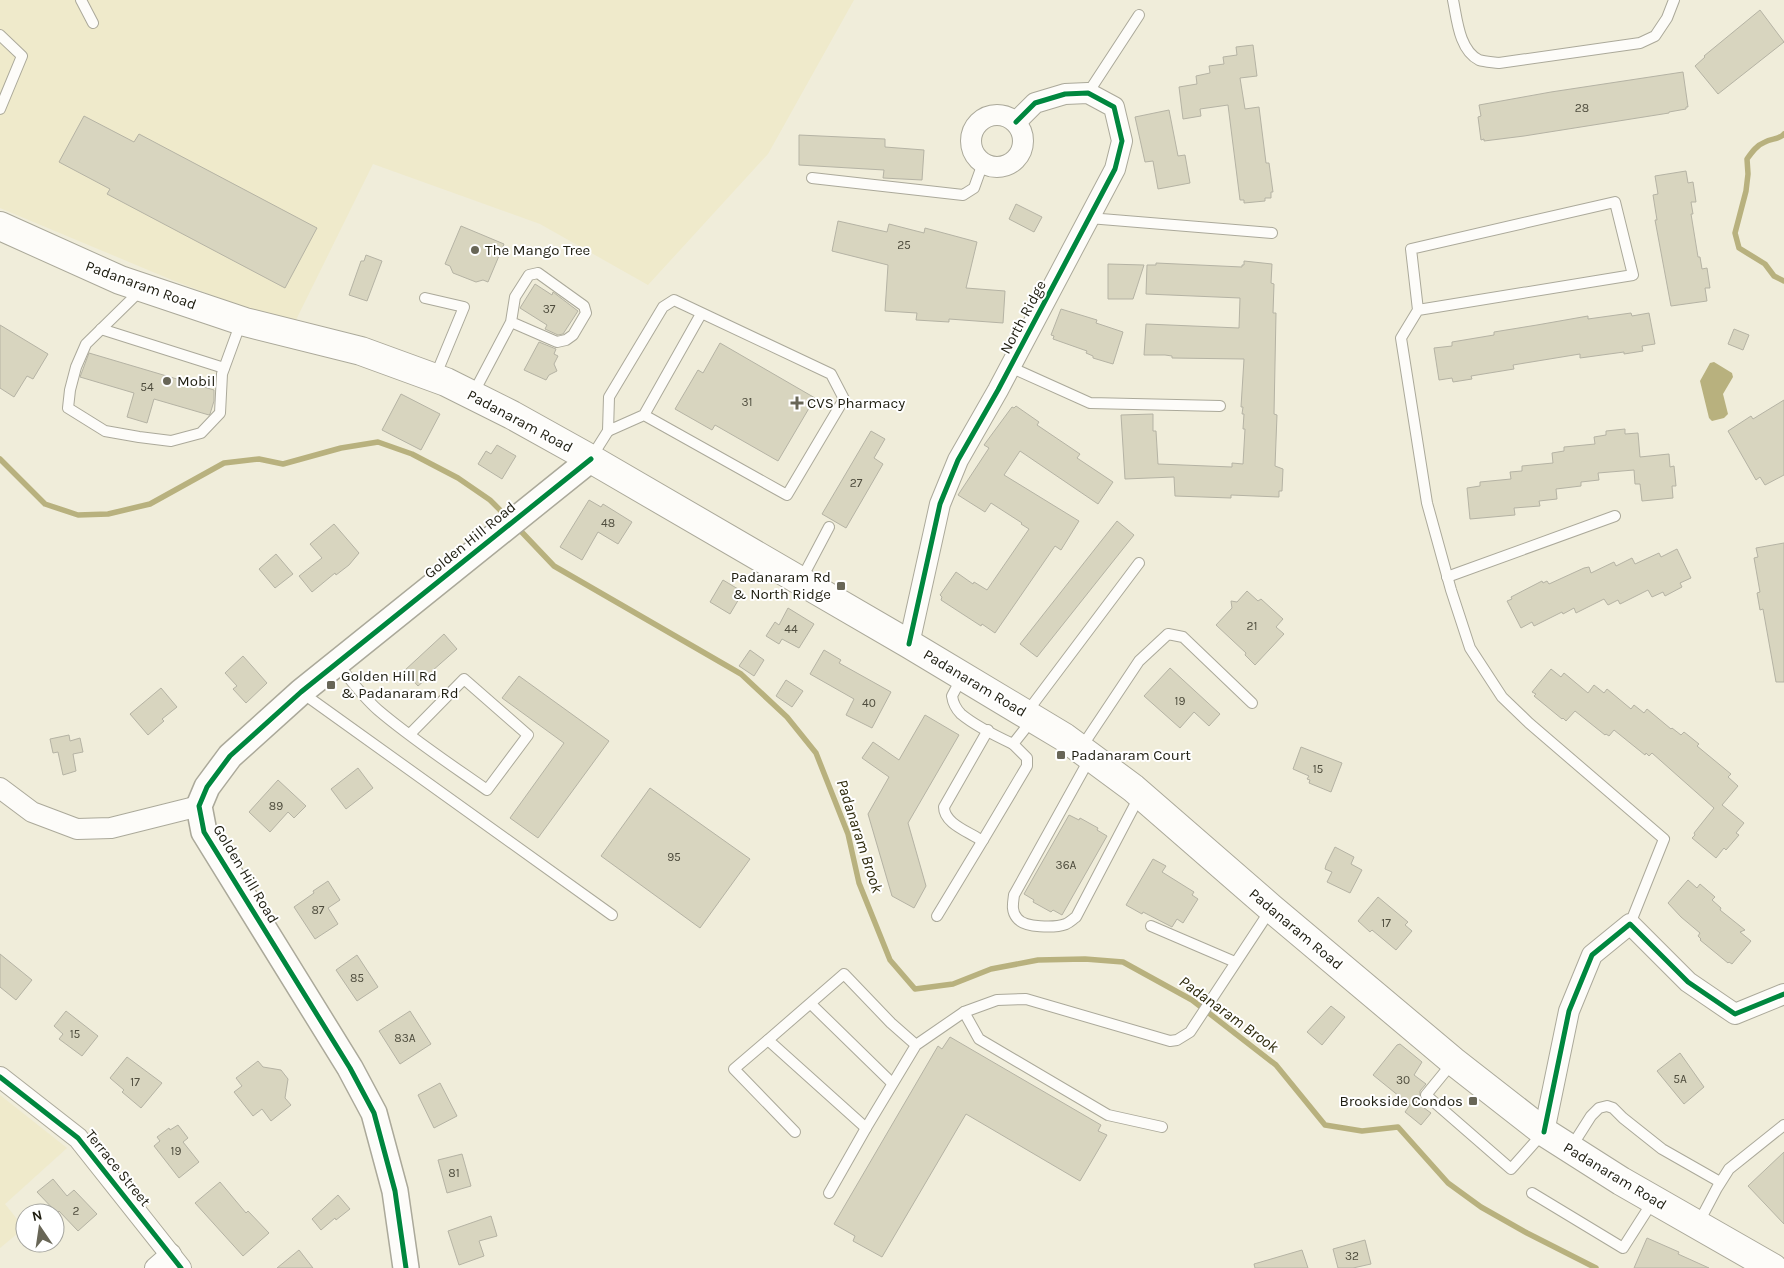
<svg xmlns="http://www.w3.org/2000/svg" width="1784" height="1268" viewBox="0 0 1784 1268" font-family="Karla,sans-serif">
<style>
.built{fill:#efeacb}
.water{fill:#b8b17e}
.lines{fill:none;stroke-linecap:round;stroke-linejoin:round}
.stream{stroke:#b8b17e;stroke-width:5.5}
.building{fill:#d8d5bf;stroke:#b5b3a4}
.service-casing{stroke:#aba99a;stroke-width:12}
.minor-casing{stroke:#aba99a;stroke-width:22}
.tertiary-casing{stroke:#aba99a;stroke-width:28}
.secondary-casing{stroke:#aba99a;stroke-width:30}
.service{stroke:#fdfcf9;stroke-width:10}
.minor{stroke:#fdfcf9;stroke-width:20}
.tertiary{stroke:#fdfcf9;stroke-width:25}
.secondary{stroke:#fdfcf9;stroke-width:28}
.cycleway-casing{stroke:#fff;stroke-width:8}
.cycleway{stroke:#00873e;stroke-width:5}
.poi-dot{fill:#686657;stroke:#fff;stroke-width:2}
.labels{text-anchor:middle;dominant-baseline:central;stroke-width:4;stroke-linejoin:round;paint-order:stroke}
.number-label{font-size:12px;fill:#4e4c3d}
.poi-label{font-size:15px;fill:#1e1d10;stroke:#fff;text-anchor:start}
.street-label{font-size:15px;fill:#1e1d10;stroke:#fff}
.water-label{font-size:16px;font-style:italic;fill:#2e2a0c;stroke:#fff}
</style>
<rect width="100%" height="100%" fill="#f0edda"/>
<g class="built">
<path d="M0,0h854l-86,154 -120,131 -108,-61 -167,-60 -80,162 -121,-46 -172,-72z"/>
<path d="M0,1095l67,53 -62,56 19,24 -24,20z"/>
</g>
<path class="water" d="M1714,362l18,11 1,4 -10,17 5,20 -4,4 -12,3 -3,-3 -9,-37 10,-18z"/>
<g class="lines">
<g class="stream">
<path d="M1784,134c-5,6 -13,4 -19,8 -8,3 -13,10 -18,17l1,15 -2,17 -11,42 4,15 26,16 9,12 10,5"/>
<path d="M0,459l45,45 33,11 30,-1 42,-10 74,-41 35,-4 24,5 58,-16 37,-6 34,12 46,24 32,22 18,18"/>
<path d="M516,526l38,40 187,108 46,43 29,36 32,81 11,49 31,77 25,29 38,-5 38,-15 47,-9 47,-1 38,3 69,38 84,65 49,60 37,6 36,-4 50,56 33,24 46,26 69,35"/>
</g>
</g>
<g class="building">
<path d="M1760,10l24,32 -66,52 -23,-28 10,-9 -1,-1z"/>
<path d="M1253,45l4,31 -17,2 5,31 14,-2 7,56h3l4,29h-2v6h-6v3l-21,2v-3h-4l-12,-95 -28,4 1,7 -18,3 -4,-32 18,-3 -1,-8 14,-3 -1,-7 15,-2 -1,-7 14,-2 -1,-8z"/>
<path d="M1683,72l5,35h-2v2l-17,3v1l-145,23 -40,5v-2l-3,1 -3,-23 3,-1 -2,-11 72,-13z"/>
<path d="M1169,110l9,46 7,-1 5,28 -32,6 -5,-28 -8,1 -10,-45z"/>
<path d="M84,116l50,26 5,-8 178,94 -32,60 -178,-94 3,-5 -51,-27z"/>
<path d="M799,135l86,4v8l39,3 -2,30 -39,-2 1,-8 -85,-5z"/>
<path d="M1686,171l2,12 5,-1 3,20h-5l2,12h-2l7,43h2l2,12 5,-1 3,20h-5l2,13 -36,5 -16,-86h2l-4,-25 5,-1 -3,-18z"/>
<path d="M1016,204l26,13 -8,15 -25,-13z"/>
<path d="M838,221l49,11 2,-8 35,9 1,-5 52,14 -11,46 39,3 -2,32 -54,-4v3l-33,-2 1,-7 -32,-2 3,-46 -56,-14z"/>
<path d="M461,226l43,18 -16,38 -5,-2 -7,2 -23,-9 -3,-7 -5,-2z"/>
<path d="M366,255l16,6 -15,40 -18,-6 12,-34h3z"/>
<path d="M1244,261l28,3 -1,19 3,1 -1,29h3l-2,101 3,1 -2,51 8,3 -1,22h-3v6l-48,-2v3l-56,-2 -1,-19 -49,2 -4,-64 32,-1v17h3l2,33 74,3v-4l11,1 2,-35h-2l1,-15h-2l1,-7h-2l3,-48 -72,-1v-2l-7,-1h-21l2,-31 93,4 1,-30 -94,-4 1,-29h9v-2l86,4v-2h2z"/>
<path d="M1108,264l36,1 -11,34h-25z"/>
<path d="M535,284l17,11 1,-3 25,19 -15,23 -5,1 -13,-6 2,-4 -27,-17z"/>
<path d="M1061,309l36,11 -1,3 27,9 -10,32 -20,-6v-2l-7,-3 1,-2 -34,-12 1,-3 -3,-1z"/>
<path d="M1631,313l1,3 17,-3 6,31 -13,2 1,5 -19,3v-2l-44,6v-4l-67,11 1,4 -43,7 1,3 -19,3 -1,-4 -13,2 -5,-32 18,-2v-4l42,-7v-3l43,-7 51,-9v3z"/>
<path d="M0,325l48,29 -15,25 -6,-3 -13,21 -14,-9z"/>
<path d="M1734,329l15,6 -6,15 -15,-6z"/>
<path d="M539,342l17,7 -2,5 4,2 -4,8 3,7 -8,4 -3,5 -22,-10z"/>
<path d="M720,343l95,55 -37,63 -63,-36 -3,5 -37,-21 23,-39 5,3z"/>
<path d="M89,353l125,37v11l-4,13 -1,1 -55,-16 -7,24 -20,-6 7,-24 -54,-16z"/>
<path d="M401,394l39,20 -19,36 -39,-20z"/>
<path d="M1784,400v75l-19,10 -5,-8 -4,3 -28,-49 23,-15 2,3z"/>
<path d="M1016,406l23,16 -2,3 43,29 -3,4 36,24 -15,22 -78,-53 -16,24 75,46 -18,29 -6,-4 -60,87 -13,-9 -1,2 -40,-26 1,-3 -2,-2 16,-23 17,12 1,-2 13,8 42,-61 -8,-5 1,-1 -31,-20 -6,9 -27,-17 31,-47 -5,-3 28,-38 2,1z"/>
<path d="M1625,429v5l13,-1 2,24 29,-3 1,13 4,-1 2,20h-4l1,12 -31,3 -2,-17h-5l-1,-14 -36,3 1,7 -18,2v4l-25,3 1,10 -18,2 1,5 -26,2 1,7 -45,4 -3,-31 13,-2v-4l31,-3 -1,-7 12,-1v-5l31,-3 -1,-10 12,-2v-4l31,-3 -1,-7 12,-2v-4z"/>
<path d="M871,431l14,8 -11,19 9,6 -37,64 -24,-14z"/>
<path d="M497,445l19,11 -14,23 -24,-15 8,-13 5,3z"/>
<path d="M589,500l12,7 2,-3 29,18 -14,22 -20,-12 -16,28 -22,-13z"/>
<path d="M1117,521l17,14 -97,122 -17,-13z"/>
<path d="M334,524l25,29 -10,12 -13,10 -1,-2 -23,19 -13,-16 23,-18 -12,-14z"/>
<path d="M1784,543v139h-8l-13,-73 -3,1 -3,-17 3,-1 -6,-34 4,-1 -2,-9z"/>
<path d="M1677,549l14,29 -11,5 2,4 -17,9 -2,-4 -11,5 -4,-7 -28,14 -2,-4 -10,5 -4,-6 -28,14 -2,-5 -11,6 -1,-2 -28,14 -2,-4 -11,6 -14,-27 5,-2 -1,-2 31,-16 1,2 4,-2 2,3 35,-16 5,-1 2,6 23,-11 2,4 16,-8 3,6 24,-11 2,4z"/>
<path d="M276,554l17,20 -18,14 -16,-19z"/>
<path d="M723,580l20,12 -13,22 -20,-12z"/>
<path d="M1247,591l11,10 3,-2 22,20 -7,8 8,7 -29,31 -10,-10 1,-2 -30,-28 16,-17 -1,-7 6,1z"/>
<path d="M788,608l26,16 -15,24 -17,-9 -3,5 -13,-8 9,-14 4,3z"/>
<path d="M444,634l13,15 -25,22 1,2 -15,13 -14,-15z"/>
<path d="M750,650l14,10 -10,16 -15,-10z"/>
<path d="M824,650l17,10 -2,3 52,29 -19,36 -26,-13 8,-16 -44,-25z"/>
<path d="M243,656l24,27 -21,20 -13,-14 4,-3 -12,-13z"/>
<path d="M1170,668l50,46 -11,12 -15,-14 -14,16 -36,-32z"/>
<path d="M1551,669l10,8 3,-4 24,20 6,-8 10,8 3,-4 24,20 3,-4 10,8 3,-4 24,20 1,-1 9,7 3,-3 15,12 -2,2 34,28 -3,3 10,9 -16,19 22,18 -8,10 3,2 -13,15 -2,-2 -8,10 -24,-20 3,-3 -1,-2 20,-25 -62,-55 -3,3 -3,-3 -1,2 -31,-25 -5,6 -3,-2 -1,1 -30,-24 -9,10 -3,-3 -1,1 -28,-23 2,-2 -4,-2z"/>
<path d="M519,676l90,65 -71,97 -28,-20 54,-75 -62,-45z"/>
<path d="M786,680l17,11 -11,16 -16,-11z"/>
<path d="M161,688l16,19 -15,12 2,2 -16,14 -18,-21z"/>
<path d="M925,715l34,20 -51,88 18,63 -12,22 -22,-12 -24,-82 21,-37 -27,-19 11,-16 26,18z"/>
<path d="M69,735l1,6 10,-3 3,14 -10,2 3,17 -13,4 -5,-23 -5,1 -3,-14z"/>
<path d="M1301,747l41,16 -11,29 -22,-9 1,-3 -3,-1 2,-3 -16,-7z"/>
<path d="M358,768l15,20 -27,21 -15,-20z"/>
<path d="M278,780l28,26 -12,12 -6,-6 -18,20 -21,-20z"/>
<path d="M650,788l100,71 -50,69 -99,-72z"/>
<path d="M1069,815l10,5 1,-2 18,10 -1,2 10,6 -45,79 -9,-5 -2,2 -18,-10 1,-2 -10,-6z"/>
<path d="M1335,847l19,10 -3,7 11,6 -12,23 -23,-11 5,-10 -7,-3 1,-4z"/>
<path d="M1153,859l13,7 -4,6 32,20 -2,3 6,4 -15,24 -6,-4 -5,8 -29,-15 -1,2 -16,-9z"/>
<path d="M1688,880l9,8 3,-4 15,13 -3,3 9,8 -1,2 25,20 -5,2 11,9 -19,23 -3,-2 -1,1 -28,-23 1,-1 -3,-3 2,-3 -19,-16 -13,-14z"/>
<path d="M328,881l12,19 -12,8 10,16 -23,15 -21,-32 20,-14 -1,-2z"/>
<path d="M1378,897l30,25 -3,3 7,6 -16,19 -24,-20 -2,2 -12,-11z"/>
<path d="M0,954l32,26 -16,20 -16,-13z"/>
<path d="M357,955l21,32 -21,14 -21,-31z"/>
<path d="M1331,1006l14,11 -23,28 -15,-13z"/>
<path d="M66,1011l32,25 -16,20 -23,-17 4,-5 -9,-8z"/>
<path d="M410,1011l21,33 -31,20 -21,-33z"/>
<path d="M950,1037l151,88 -3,6 9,4 -27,46 -114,-67 -84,143 -29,-16 2,-5 -21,-12 104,-178 4,3z"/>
<path d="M1400,1044l22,18 -8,13 12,9 -6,7v6l-4,5 15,11 -10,12 -16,-13 5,-7 -37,-30 24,-30z"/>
<path d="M1680,1053l24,34 -20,17 -27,-33z"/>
<path d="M127,1057l35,26 -21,25 -19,-16 2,-2 -14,-12z"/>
<path d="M258,1061l5,6 18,3 7,9 -3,19 6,7 -20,16 -9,-12 -9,7 -19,-24 8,-6 -6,-8z"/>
<path d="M440,1083l17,33 -23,12 -16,-33z"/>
<path d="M178,1125l10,13 -5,4 16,20 -20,16 -25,-32 6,-5 -3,-4 12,-9 1,2z"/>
<path d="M1784,1152v72l-36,-38z"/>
<path d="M462,1154l9,32 -24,7 -9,-33z"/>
<path d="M53,1179l14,17 7,-6 23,24 -19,17 -19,-20 -2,2 -20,-21z"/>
<path d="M220,1182l26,31 2,-2 21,22 -26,23 -48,-53z"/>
<path d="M338,1195l12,14 -14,11 -1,-2 -14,12 -9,-11z"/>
<path d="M491,1216l6,20 -18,5 5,15 -25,9 -11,-34z"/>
<path d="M1647,1238l32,14 -1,2 31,14h-75z"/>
<path d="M1365,1240l6,24 -18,4h-15l-5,-19z"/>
<path d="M299,1250l14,18h-36z"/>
<path d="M1302,1250l6,18h-53l-1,-4z"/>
</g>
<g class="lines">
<defs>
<g id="service">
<path d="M81,0l12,23"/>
<path d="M1453,0c4,19 6,50 26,60 6,2 14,2 20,3l141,-20 15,-7 12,-18 7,-18"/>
<path d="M0,35l22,21 -22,53"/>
<path d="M1088,93l51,-78"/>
<path d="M812,178l151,17 11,-7 9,-25"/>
<path d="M1089,218l183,15"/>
<path d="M141,290l-55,54 -10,23 -6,23 -2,18 37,23 34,6 32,4 30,-8 19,-20 2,-39 19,-52"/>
<path d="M425,298l39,9 -29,70"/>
<path d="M1418,310l-7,-61 204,-47 18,73 -215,35 -17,28 26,165 24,87 19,58 32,49 27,26 135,116 -34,85"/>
<path d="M101,329l123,39"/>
<path d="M1010,367l80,36 130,3"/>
<path d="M473,394l38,-72 4,-25 14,-22 9,-2 46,33 2,7 -13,22 -7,5 -9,2 -46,-20"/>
<path d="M644,415l143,80 57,-96 -13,-25 -157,-74 -11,7 -54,90 -1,34 36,-16 57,-101"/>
<path d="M591,458l17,-27"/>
<path d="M1447,577l168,-61"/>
<path d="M801,580l28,-53"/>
<path d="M337,663c13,16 25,33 41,47 34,29 72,54 109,80l41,-55 -64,-56 -54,55"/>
<path d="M962,677l-10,19c1,7 4,13 9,18 12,10 37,23 52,30l19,-24"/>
<path d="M301,692l311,223"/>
<path d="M1027,712l112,-149"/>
<path d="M988,730l-44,77c0,16 23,24 35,32l4,1 44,-74v-8l-14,-14"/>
<path d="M1081,748l58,-87 29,-27 15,3 69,66"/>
<path d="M1090,758l-76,137c-1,8 -3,16 3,23 7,10 38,10 49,6 4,-2 7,-5 10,-7l64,-122"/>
<path d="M937,916l46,-76"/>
<path d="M1151,926l84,36"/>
<path d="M811,1004l81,79"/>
<path d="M964,1012l15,27 129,76 54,12"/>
<path d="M768,1040l-34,29 61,63"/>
<path d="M916,1045l-25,-22 -47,-49 -76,66 98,88 50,-83 48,-33 33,-12 29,-1 144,42 7,-1 13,-8 81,-123"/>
<path d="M1453,1062l-27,33 85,74 32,-36"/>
<path d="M1570,1149l21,-33 8,-8 8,-2 6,2 10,10 39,31 58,33"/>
<path d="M829,1193l37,-65"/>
<path d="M1532,1193l91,55 30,-47"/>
<path d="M1698,1224l19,-36 12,-19 55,-44"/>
</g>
<g id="minor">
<circle cx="997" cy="141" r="26"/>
<path d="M909,644l31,-140 18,-44 40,-70 117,-221 7,-28 -8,-34 -26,-14 -23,1 -30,9 -19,19"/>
<path d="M0,788l32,24 45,17 34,-1 88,-22"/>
<path d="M0,1077l78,61 103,130"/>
<path d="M1544,1132l25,-121 23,-56 38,-31 58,58 47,32 49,-20"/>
<path d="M155,1268l16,-14"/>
</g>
<path id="tertiary" d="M406,1268l-11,-77 -21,-78 -24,-45 -146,-236 -5,-26 8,-19 23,-31 71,-64 290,-233"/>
<path id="secondary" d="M0,226l120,54 125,42 116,29 85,31 66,33 79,44 318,185 155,93 69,51 138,120 182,153 91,71 77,49 152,87"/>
</defs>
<use href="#service" class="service-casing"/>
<use href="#minor" class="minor-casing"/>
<use href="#tertiary" class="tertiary-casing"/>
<use href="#secondary" class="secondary-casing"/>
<use href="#service" class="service"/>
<use href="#minor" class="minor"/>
<use href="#tertiary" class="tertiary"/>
<use href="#secondary" class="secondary"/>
<defs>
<g id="cycleway">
<path d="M909,644l31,-140 18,-44 40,-70 117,-221 7,-28 -8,-34 -26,-14 -23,1 -30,9 -19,19"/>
<path d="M0,1077l78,61 103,130"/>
<path d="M1544,1132l25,-121 23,-56 38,-31 58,58 47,32 49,-20"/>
<path d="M406,1268l-11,-77 -21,-78 -24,-45 -146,-236 -5,-26 8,-19 23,-31 71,-64 290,-233"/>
</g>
</defs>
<use href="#cycleway" class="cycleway-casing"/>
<use href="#cycleway" class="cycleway"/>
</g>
<g class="poi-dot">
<circle cx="475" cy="250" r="5"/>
<circle cx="167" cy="381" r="5"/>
<path d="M794.5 395.5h5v5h5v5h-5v5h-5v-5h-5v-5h5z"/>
<rect x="836" y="581" width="10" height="10" rx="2.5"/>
<rect x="326" y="680" width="10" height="10" rx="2.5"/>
<rect x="1056" y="750" width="10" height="10" rx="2.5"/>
<rect x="1468" y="1096" width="10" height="10" rx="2.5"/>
</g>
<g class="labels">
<g class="number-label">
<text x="1582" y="108">28</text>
<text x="904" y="245">25</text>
<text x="549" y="309">37</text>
<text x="147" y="387">54</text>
<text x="747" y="402">31</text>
<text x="856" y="483">27</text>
<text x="608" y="523">48</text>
<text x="1252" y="626">21</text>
<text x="791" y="629">44</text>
<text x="1180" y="701">19</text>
<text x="869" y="703">40</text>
<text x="1318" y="769">15</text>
<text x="276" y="806">89</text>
<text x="674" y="857">95</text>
<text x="1066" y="865">36A</text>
<text x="318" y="910">87</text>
<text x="1386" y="923">17</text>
<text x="357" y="978">85</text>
<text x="75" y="1034">15</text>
<text x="405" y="1038">83A</text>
<text x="1680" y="1079">5A</text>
<text x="1403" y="1080">30</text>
<text x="135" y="1082">17</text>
<text x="176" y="1151">19</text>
<text x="454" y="1173">81</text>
<text x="76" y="1211">2</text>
<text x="1352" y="1256">32</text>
</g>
<g class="poi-label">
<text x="485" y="250">The Mango Tree</text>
<text x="177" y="381">Mobil</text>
<text x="807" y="403">CVS Pharmacy</text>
<text x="831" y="577" text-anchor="end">Padanaram Rd<tspan x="831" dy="17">&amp; North Ridge</tspan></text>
<text x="341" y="676">Golden Hill Rd<tspan x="341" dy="17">&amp; Padanaram Rd</tspan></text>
<text x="1071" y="755">Padanaram Court</text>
<text x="1463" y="1101" text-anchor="end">Brookside Condos</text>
</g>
<g class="street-label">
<text transform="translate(141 285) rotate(20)">Padanaram Road</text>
<text transform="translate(1023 317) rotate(-62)">North Ridge</text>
<text transform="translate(520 421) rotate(28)">Padanaram Road</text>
<text transform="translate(470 540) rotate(-39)">Golden Hill Road</text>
<text transform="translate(975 683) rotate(31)">Padanaram Road</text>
<text transform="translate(246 874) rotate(59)">Golden Hill Road</text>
<text transform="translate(1296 929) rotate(40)">Padanaram Road</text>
<text transform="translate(118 1168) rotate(51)">Terrace Street</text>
<text transform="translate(1615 1176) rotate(31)">Padanaram Road</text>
</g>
<g class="water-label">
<text transform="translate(860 836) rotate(72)">Padanaram Brook</text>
<text transform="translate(1229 1014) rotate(36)">Padanaram Brook</text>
</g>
</g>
<g transform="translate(40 1228) rotate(347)"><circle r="24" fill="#ffffff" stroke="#a5a59f"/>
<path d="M0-4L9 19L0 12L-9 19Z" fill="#686657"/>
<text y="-8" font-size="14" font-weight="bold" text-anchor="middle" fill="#1e1d10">N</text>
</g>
</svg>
